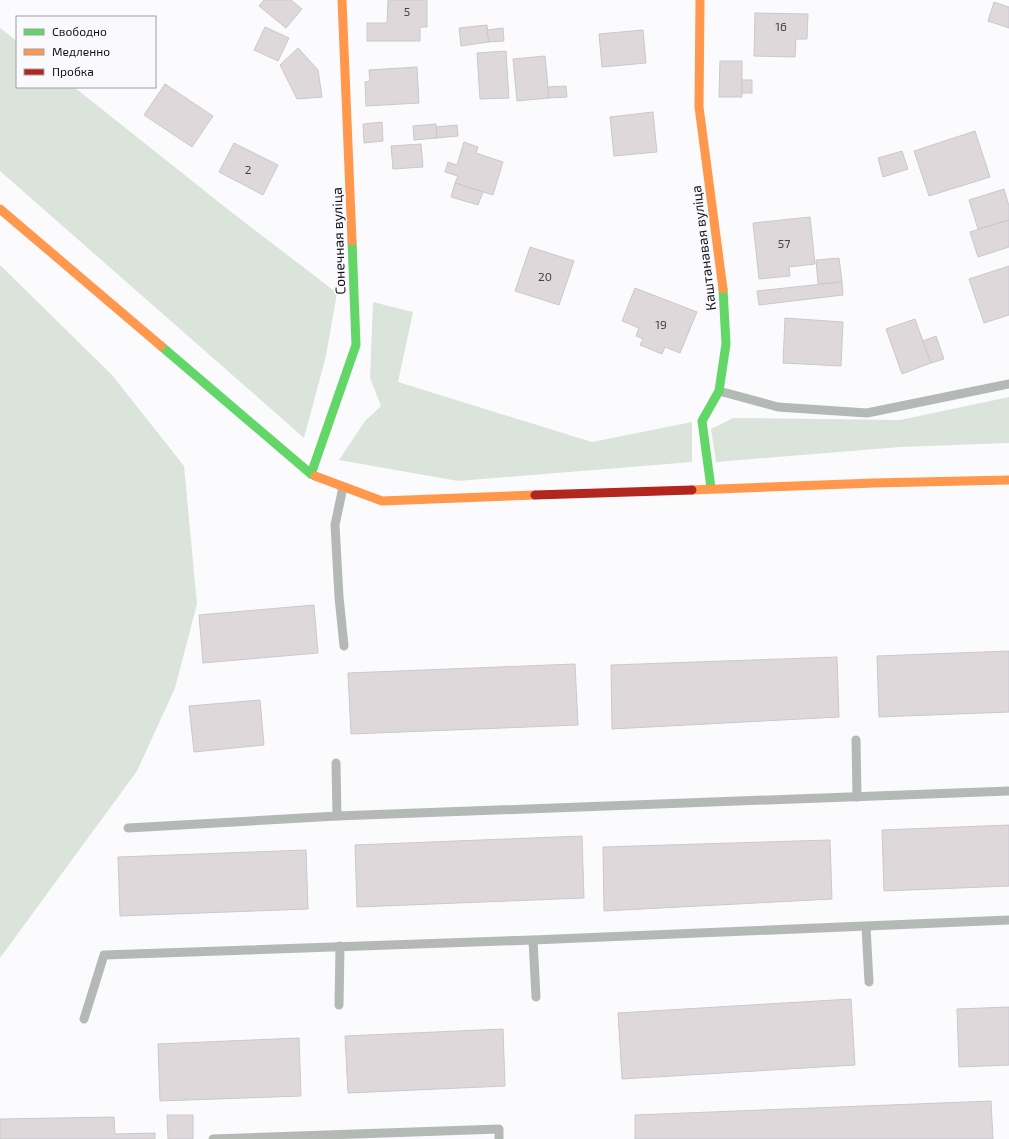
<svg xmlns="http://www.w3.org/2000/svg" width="1009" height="1139" viewBox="0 0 1009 1139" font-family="'Exo 2',sans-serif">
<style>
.green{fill:#dbe4db}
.building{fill:#dfd8db;stroke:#cbc8ca}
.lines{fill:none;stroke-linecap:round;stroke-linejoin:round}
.lane{stroke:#b5b9b6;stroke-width:9}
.fast{stroke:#63d668;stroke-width:9}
.slow{stroke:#ff974d;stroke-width:9}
.jam{stroke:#b3261e;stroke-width:9}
.labels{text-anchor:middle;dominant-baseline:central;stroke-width:3.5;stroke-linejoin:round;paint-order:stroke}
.number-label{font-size:12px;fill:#474549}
.street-label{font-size:14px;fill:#141418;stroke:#fafafe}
</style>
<rect width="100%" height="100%" fill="#fbfbfd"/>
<g class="green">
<path d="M0,28l17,13v46h57l156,124 107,82 -11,63 -22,82 -304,-267z"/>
<path d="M0,265l112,110 72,91 13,138 -22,84 -38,83 -137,187z"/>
<path d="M373,302l40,10 -15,70 194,60 100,-20v40l-234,19 -119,-21 26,-39 16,-15 -11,-28z"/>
<path d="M1009,397v46l-109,4 -184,15 -5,-33 22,-11 167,2z"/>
</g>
<g class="building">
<path d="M264,0h27l11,9 -16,19 -27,-22z"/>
<path d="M388,0h39v27h-7v14h-53v-18h20z"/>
<path d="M994,2l15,5v21l-21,-7z"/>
<path d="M755,13l53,1 -1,25h-11l-1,18 -41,-1z"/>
<path d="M487,25l2,17 -28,4 -2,-18z"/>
<path d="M265,27l24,11 -11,23 -24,-11z"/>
<path d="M503,28l1,13 -15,1 -2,-12z"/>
<path d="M643,30l3,33 -44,4 -3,-33z"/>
<path d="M298,48l20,22 4,27 -25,2 -17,-34z"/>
<path d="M506,51l3,47 -29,1 -3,-46z"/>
<path d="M545,56l4,42 -32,3 -4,-42z"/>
<path d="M720,61h22v36h-23z"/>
<path d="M417,67l2,36 -53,3 -1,-24 5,-1 -1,-11z"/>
<rect x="742" y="80" width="10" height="13"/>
<path d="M165,84l48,32 -21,31 -48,-32z"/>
<path d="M566,86l1,11 -18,1 -1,-11z"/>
<path d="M653,112l4,40 -43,4 -4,-39z"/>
<path d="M382,122l1,19 -19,2 -1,-19z"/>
<path d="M436,124l1,14 -23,2 -1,-14z"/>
<path d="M457,125l1,11 -21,2 -1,-11z"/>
<path d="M975,131l15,46 -61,19 -15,-45z"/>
<path d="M464,142l14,5 -2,6 27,9 -10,33 -38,-12 3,-7 -13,-4 3,-10 9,3z"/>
<path d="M234,143l44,22 -15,30 -44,-23z"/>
<path d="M421,144l2,23 -30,2 -2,-23z"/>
<path d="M902,151l6,18 -25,8 -5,-19z"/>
<path d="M455,183l28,9 -5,13 -27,-8z"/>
<path d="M1004,189l5,17v14l-31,9 -9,-29z"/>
<path d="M810,217l5,47 -26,3 1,9 -31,3 -6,-56z"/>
<path d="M1009,220v27l-31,10 -8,-25z"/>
<path d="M530,247l44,14 -15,44 -44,-14z"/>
<path d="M839,258l3,24 -24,2 -2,-24z"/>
<path d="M1009,266v49l-25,8 -15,-44z"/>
<path d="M842,282l1,13 -84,10 -2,-14z"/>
<path d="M635,288l62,24 -17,41 -15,-6 -3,7 -22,-9 3,-6 -7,-3 3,-8 -17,-7z"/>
<path d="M785,318l58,4 -2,44 -58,-3z"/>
<path d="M915,319l16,44 -29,11 -16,-45z"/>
<path d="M936,336l8,23 -13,4 -8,-22z"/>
<path d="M314,605l4,48 -115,10 -4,-48z"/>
<path d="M1009,651v61l-130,5 -2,-61z"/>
<path d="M837,657l2,60 -227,12 -1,-64z"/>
<path d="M575,664l3,61 -227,9 -3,-61z"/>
<path d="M260,700l4,45 -70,7 -5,-46z"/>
<path d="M1009,825v61l-125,5 -2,-61z"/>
<path d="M582,836l2,62 -227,9 -2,-62z"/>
<path d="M830,840l2,59 -228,12 -1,-64z"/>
<path d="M306,850l2,59 -188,7 -2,-59z"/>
<path d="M851,999l4,66 -233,14 -4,-66z"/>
<path d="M1009,1007v58l-50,2 -2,-58z"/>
<path d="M503,1029l2,57 -157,7 -3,-57z"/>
<path d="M299,1038l2,58 -141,5 -2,-57z"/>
<path d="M991,1101l2,38h-358v-24z"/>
<path d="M167,1115h26v24h-25z"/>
<path d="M114,1117l1,17 40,-1v6h-155v-20z"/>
</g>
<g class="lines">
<g class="lane">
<path d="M719,391l59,16 89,6 142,-29"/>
<path d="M343,487l-8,38 4,72 5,49"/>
<path d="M856,740l1,57"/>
<path d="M336,763l1,53"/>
<path d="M128,828l209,-12 672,-25"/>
<path d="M866,927l3,55"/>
<path d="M533,940l3,57"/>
<path d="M339,1005l1,-59"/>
<path d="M84,1019l20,-64 429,-15 476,-20"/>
<path d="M213,1139l286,-10v10"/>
</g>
<g class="fast">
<path d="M161,346l150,128 4,2"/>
<path d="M311,474l45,-129 -4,-104"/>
<path d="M711,488l-9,-67 17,-30 7,-47 -3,-55"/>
</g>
<g class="slow">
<path d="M342,0l10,241"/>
<path d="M700,0l-1,107 24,182"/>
<path d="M0,209l161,137"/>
<path d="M315,476l67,25 153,-6"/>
<path d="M692,490l182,-7 135,-3"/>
</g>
<path class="jam" d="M535,495l157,-5"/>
</g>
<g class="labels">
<g class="number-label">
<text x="407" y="11">5</text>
<text x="781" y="26">16</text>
<text x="248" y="169">2</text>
<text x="784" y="243">57</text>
<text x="545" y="276">20</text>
<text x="661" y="324">19</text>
</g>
<g class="street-label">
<text transform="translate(338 241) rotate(-92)">Сонечная вуліца</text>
<text transform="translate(703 248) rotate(-97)">Каштанавая вуліца</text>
</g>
</g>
<rect x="16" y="16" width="140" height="72" fill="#fafafe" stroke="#9e9ea2"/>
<rect x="24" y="29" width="20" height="6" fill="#63d668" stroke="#9e9ea2"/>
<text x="52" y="36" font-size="12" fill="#141418">Свободно</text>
<rect x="24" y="49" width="20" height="6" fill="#ff974d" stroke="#9e9ea2"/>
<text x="52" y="56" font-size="12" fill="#141418">Медленно</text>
<rect x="24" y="69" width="20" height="6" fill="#b3261e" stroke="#9e9ea2"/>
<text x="52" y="76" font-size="12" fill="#141418">Пробка</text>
</svg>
